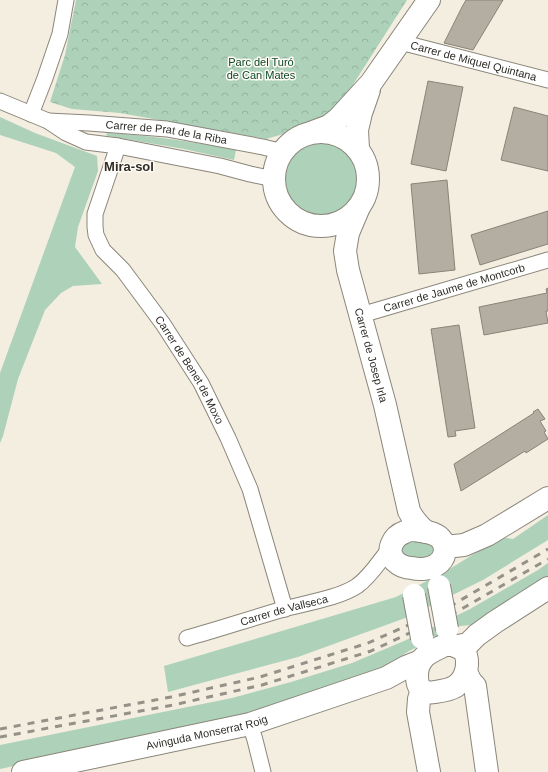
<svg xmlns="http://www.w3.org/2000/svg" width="548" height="772" viewBox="0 0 548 772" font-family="Helvetica,sans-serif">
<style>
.green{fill:#add1b9}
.park{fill:url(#park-crowns)}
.building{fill:#b4aea2;stroke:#898378}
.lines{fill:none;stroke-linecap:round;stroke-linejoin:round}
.street-casing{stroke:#8b867a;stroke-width:17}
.secondary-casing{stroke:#8b867a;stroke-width:24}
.street{stroke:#fff;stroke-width:15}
.secondary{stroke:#fff;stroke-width:22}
.rail{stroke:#959188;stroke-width:3;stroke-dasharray:7 7;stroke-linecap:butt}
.secondary-bridge-casing{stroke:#8b867a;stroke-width:24;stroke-linecap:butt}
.secondary-bridge{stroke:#fff;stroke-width:22}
.labels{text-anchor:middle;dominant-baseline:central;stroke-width:3;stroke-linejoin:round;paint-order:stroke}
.street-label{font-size:11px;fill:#2f2d28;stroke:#fffbf4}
.park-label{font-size:11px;fill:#0a4829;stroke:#fffbf4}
.quarter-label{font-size:13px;font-weight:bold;fill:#2f2d28;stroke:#fffbf4}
</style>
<defs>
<pattern id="park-crowns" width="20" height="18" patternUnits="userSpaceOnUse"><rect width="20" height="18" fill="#add1b9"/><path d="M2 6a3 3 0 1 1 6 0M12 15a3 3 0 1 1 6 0" fill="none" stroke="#95b49f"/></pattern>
</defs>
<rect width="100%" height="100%" fill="#f4eee1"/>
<g class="green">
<path d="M0,117l35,16 62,23 1,15 -20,56 -3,20 27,37 -29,2 -12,7 -16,17 -27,69 -15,57 -3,7v-70l75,-206 -19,-14 -56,-18z"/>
<path d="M107,133c44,2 86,9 129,17l-2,10 -50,-11 -76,-13 -2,-1z"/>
<circle cx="321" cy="179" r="37"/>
<path d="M548,515v25l-65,40 -75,37 -110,40 -130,35 -4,-26 232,-69 52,-27 29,-18 11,-9 12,-5h7l6,1z"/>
<path d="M419,540l13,5c2,6 1,9 -4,14h-19l-8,-7 1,-6 6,-5z"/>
<path d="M548,563v14l-37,24 -39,24 -12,1 -51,25 -35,23 -83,33 -291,62v-24l232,-47 59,-16 61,-19 52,-22 66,-32 68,-39z"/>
</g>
<path class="park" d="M76,0h331l-74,116 -46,17 -21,6 -28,-5 -118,-21 -48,-4 -22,-7 15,-47z"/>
<g class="building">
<path d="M466,0h37l-30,50 -29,-7 18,-36z"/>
<path d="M428,81l35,6 -17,84 -35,-7z"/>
<path d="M514,107l34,9v55l-47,-11z"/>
<path d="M447,180l8,90 -36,4 -8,-90z"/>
<path d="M548,211v33l-68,21 -9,-30z"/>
<path d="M548,288v23h-2l2,12 -64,12 -5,-28 68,-14 -1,-4z"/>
<path d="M459,325l16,103 -20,3 1,5 -8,1 -17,-108z"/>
<path d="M538,409l7,10 -5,2 6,10 -2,1 4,7 -22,14 -1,-2 -64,40 -7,-27 80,-51 -1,-1z"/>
</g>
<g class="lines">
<defs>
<g id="street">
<path id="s1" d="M400,42l148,38"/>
<path d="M0,101l48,20 18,12 20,9 32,4 102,20 30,8 24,5"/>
<path d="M31,114l14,-36 15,-44 6,-34"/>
<path id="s2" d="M48,121l41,2 78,6 96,18 20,5"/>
<path id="s3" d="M118,146l-23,68v13l1,8 7,15 20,20 40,54 38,59 27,55 22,51 35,120"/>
<path id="s4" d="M361,315l187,-55"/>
<path id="s5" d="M187,638c33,-9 65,-20 97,-29 22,-6 55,-11 73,-23 14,-10 23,-26 34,-39"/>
<path d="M250,724l5,16 8,32"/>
</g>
<g id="secondary">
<path d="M313,132l16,-6 9,-7 33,-36 58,-83"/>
<circle cx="321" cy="179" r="47"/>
<path d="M358,149l-1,-19 4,-17 8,-23"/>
<path id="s6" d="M359,207l-11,26 -3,18 3,19 37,135 24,106c4,8 10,15 17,21"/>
<path d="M414,530c8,1 20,2 26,8 8,8 6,21 -4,27 -6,4 -16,5 -24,3 -6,0 -12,-2 -17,-7 -10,-10 -2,-25 10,-29 3,-2 6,-2 9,-2z"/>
<path d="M445,547l19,-2 23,-10 61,-37"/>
<path d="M445,645h8l11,5c6,12 3,28 -8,36 -6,4 -14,5 -21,6 -5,1 -10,1 -14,-3 -4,-4 -4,-10 -4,-15 1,-18 14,-22 28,-29z"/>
<path d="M458,646l10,-2 9,-9 18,-13 53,-34"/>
<path d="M466,672l5,10 4,4 12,86"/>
<path d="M422,690l-3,9 -1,13 11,60"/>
<path id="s7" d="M23,772l227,-48 136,-46 20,-11 15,-6"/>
</g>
</defs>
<use href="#street" class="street-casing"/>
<use href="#secondary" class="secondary-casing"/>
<use href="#street" class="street"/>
<use href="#secondary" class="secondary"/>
<g class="rail">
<path d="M449,606l5,-2 94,-55"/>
<path d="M450,615l8,-4 90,-52"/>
<path d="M0,729l171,-32 89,-20 108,-34 45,-20"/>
<path d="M0,737l173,-32 89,-20 109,-34 43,-20"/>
</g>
<defs>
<g id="secondary-bridge">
<path d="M439,586l8,43"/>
<path d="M414,595l8,43"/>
</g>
</defs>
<use href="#secondary-bridge" class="secondary-bridge-casing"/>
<use href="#secondary-bridge" class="secondary-bridge"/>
</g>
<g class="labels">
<g class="street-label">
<text stroke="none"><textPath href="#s1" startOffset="76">Carrer de Miquel Quintana</textPath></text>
<text stroke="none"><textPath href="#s2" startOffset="119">Carrer de Prat de la Riba</textPath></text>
<text stroke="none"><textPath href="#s4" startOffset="97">Carrer de Jaume de Montcorb</textPath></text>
<text stroke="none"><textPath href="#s6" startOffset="154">Carrer de Josep Irla</textPath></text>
<text stroke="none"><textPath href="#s3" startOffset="258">Carrer de Benet de Moxo</textPath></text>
<text stroke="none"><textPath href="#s5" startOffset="101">Carrer de Vallseca</textPath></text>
<text stroke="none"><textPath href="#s7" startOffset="188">Avinguda Monserrat Roig</textPath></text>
</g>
<g class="park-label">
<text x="261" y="62">Parc del Turó<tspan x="261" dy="13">de Can Mates</tspan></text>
</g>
<g class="quarter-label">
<text x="129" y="166">Mira-sol</text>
</g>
</g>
</svg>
